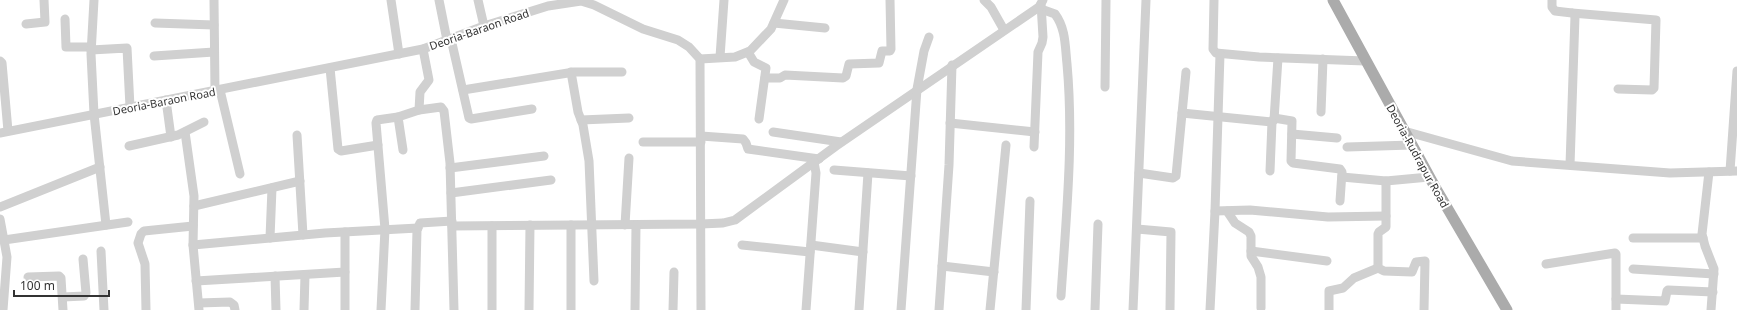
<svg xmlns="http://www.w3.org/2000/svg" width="1737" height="310" viewBox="0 0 1737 310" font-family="'Noto Sans',sans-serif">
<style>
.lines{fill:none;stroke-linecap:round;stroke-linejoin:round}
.minor{stroke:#d0d0d0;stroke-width:9}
.major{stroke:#ababab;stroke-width:11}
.labels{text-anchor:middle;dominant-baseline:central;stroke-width:4;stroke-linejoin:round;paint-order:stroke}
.street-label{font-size:11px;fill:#333;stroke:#fff}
</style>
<rect width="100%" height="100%" fill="#fff"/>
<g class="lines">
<g class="minor">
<path d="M94,0l-3,54 3,60 12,111"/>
<path d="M214,0l1,91"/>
<path d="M391,0l8,54"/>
<path d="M439,0l8,40"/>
<path d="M478,0l6,26"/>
<path d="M984,0l7,7 13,23"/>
<path d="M1214,0l-1,49 3,4 43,4 106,4"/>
<path d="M1552,0v7l3,4 17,2 3,3 -5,149"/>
<path d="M1041,9l14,5c11,15 10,32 12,50 7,77 -1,155 -6,232"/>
<path d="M1572,13l84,7 -2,68 -2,2 -34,-1"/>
<path d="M65,19l1,28h26"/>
<path d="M155,23l59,2"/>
<path d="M774,23l51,5"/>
<path d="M26,24l19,-2 -1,-22"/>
<path d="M451,39l18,79 2,1 61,-10"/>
<path d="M91,50l36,-2 3,59"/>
<path d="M748,52l6,10 12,6 -7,51"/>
<path d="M154,56l60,-4"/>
<path d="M720,57l4,-57"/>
<path d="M700,59l35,-2 15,-6 21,-22 13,-29"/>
<path d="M0,61l2,2 6,68"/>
<path d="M330,68l8,81 3,2 37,-6"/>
<path d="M571,72l7,40 5,13 6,36 5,120"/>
<path d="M765,78h15l5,-3 58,3 3,-2 3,-12 30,-1 3,-12h8l1,-2 -1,-49"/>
<path d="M1105,87l1,-87"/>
<path d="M220,90l20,84"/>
<path d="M463,90l111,-18h48"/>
<path d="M166,100l5,37"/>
<path d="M419,110l22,-3 3,4 6,52 4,147"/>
<path d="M1321,112l2,-53"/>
<path d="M1182,113l90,9 2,-2 4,-62"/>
<path d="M1274,118l18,3 -1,40 2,2 47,6 2,3 -2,29"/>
<path d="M581,120l48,-2"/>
<path d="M950,123l85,9"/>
<path d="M1404,131l108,30 158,12 67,-2"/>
<path d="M185,132l9,64 -1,49 6,65"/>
<path d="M773,132l68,10"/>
<path d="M0,133l423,-84 61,-23 64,-20 33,-5 13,4 49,24 35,11 11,7 11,12 1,251"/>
<path d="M1292,134l45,4"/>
<path d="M297,135l6,100"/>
<path d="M701,136l42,3 3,4 2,6 71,10"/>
<path d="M643,142h58"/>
<path d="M129,146l49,-11 26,-13"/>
<path d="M1034,147l4,-95 4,-9 1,-6 -2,-33"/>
<path d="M1347,147l65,-2"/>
<path d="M403,150l-5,-33 21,-7 1,-18 9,-12 -6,-31"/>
<path d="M450,168l94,-12"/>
<path d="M834,170l77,6"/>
<path d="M1270,171l2,-49"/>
<path d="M1730,171l7,-100"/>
<path d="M1709,172l-7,62 3,12 9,23 -3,41"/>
<path d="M1139,173l34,5 3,-2 10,-104"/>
<path d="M1342,177l44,4 43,-4"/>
<path d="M1386,181v46l-7,5 -1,2v34l6,3 28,1 4,-10 9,-1 -1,49"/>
<path d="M451,193l100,-13"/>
<path d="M194,206l106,-25"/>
<path d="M0,207l100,-40"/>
<path d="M1215,211l35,-1 78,7 58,-1"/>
<path d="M1227,211l8,12 14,9 2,4v20l7,11 3,10v31"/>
<path d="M0,219l7,38 -4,53"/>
<path d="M571,225v85"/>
<path d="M625,225l4,-67"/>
<path d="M452,226l249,-2 22,-1 12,-3 101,-74 203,-139 4,-7"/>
<path d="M1137,229l34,3 -1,78"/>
<path d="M270,238l2,-50"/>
<path d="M1633,238h70"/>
<path d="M4,240l124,-18"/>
<path d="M193,245l132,-12 93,-5"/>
<path d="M742,245l68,7"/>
<path d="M811,245l52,7"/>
<path d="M101,251l3,59"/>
<path d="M1251,251l76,10"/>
<path d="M1546,264l69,-11 1,1v56"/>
<path d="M942,266l52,6"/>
<path d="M1633,269l81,5"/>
<path d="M275,276l1,34"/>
<path d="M28,277l31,-1 2,2 2,32"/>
<path d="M196,281l149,-9"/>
<path d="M63,297l21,-1 2,-3 -3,-34"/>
<path d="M1616,299l49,2 2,-10 1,-1 45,2"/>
<path d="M199,303l31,-1 4,3 1,5"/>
<path d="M146,310l-1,-46 -7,-21 3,-9 3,-3 49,-5"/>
<path d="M304,310l1,-35"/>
<path d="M345,310v-78"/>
<path d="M381,310l4,-81 -9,-106 1,-3 21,-3"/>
<path d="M415,310l2,-80 3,-7 32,-2"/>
<path d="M492,310v-84"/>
<path d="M529,310l1,-85"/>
<path d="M635,310l1,-85"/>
<path d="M673,310l1,-38"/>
<path d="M806,310l10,-137 -2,-11"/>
<path d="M859,310l9,-137"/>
<path d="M901,310l16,-221 7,-38 5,-14"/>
<path d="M939,310l10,-145 3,-100"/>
<path d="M990,310l16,-165"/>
<path d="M1026,310l4,-109"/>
<path d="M1095,310l3,-86"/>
<path d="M1133,310l13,-310"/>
<path d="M1210,310l5,-99 5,-157"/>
<path d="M1329,310v-19l14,-3 11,-10 24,-10"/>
</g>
<path class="major" d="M1333,0l102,187 72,123"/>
</g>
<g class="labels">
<g class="street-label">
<text transform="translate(479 29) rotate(-19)">Deoria-Baraon Road</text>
<text transform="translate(164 101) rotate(-11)">Deoria-Baraon Road</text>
<text transform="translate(1418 156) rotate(61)">Deoria-Rudrapur Road</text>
</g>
</g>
<path d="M14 290v6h95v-6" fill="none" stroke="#333333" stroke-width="2"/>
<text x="20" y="290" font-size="12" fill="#333333" stroke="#ffffff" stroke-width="3" paint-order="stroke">100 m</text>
</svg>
